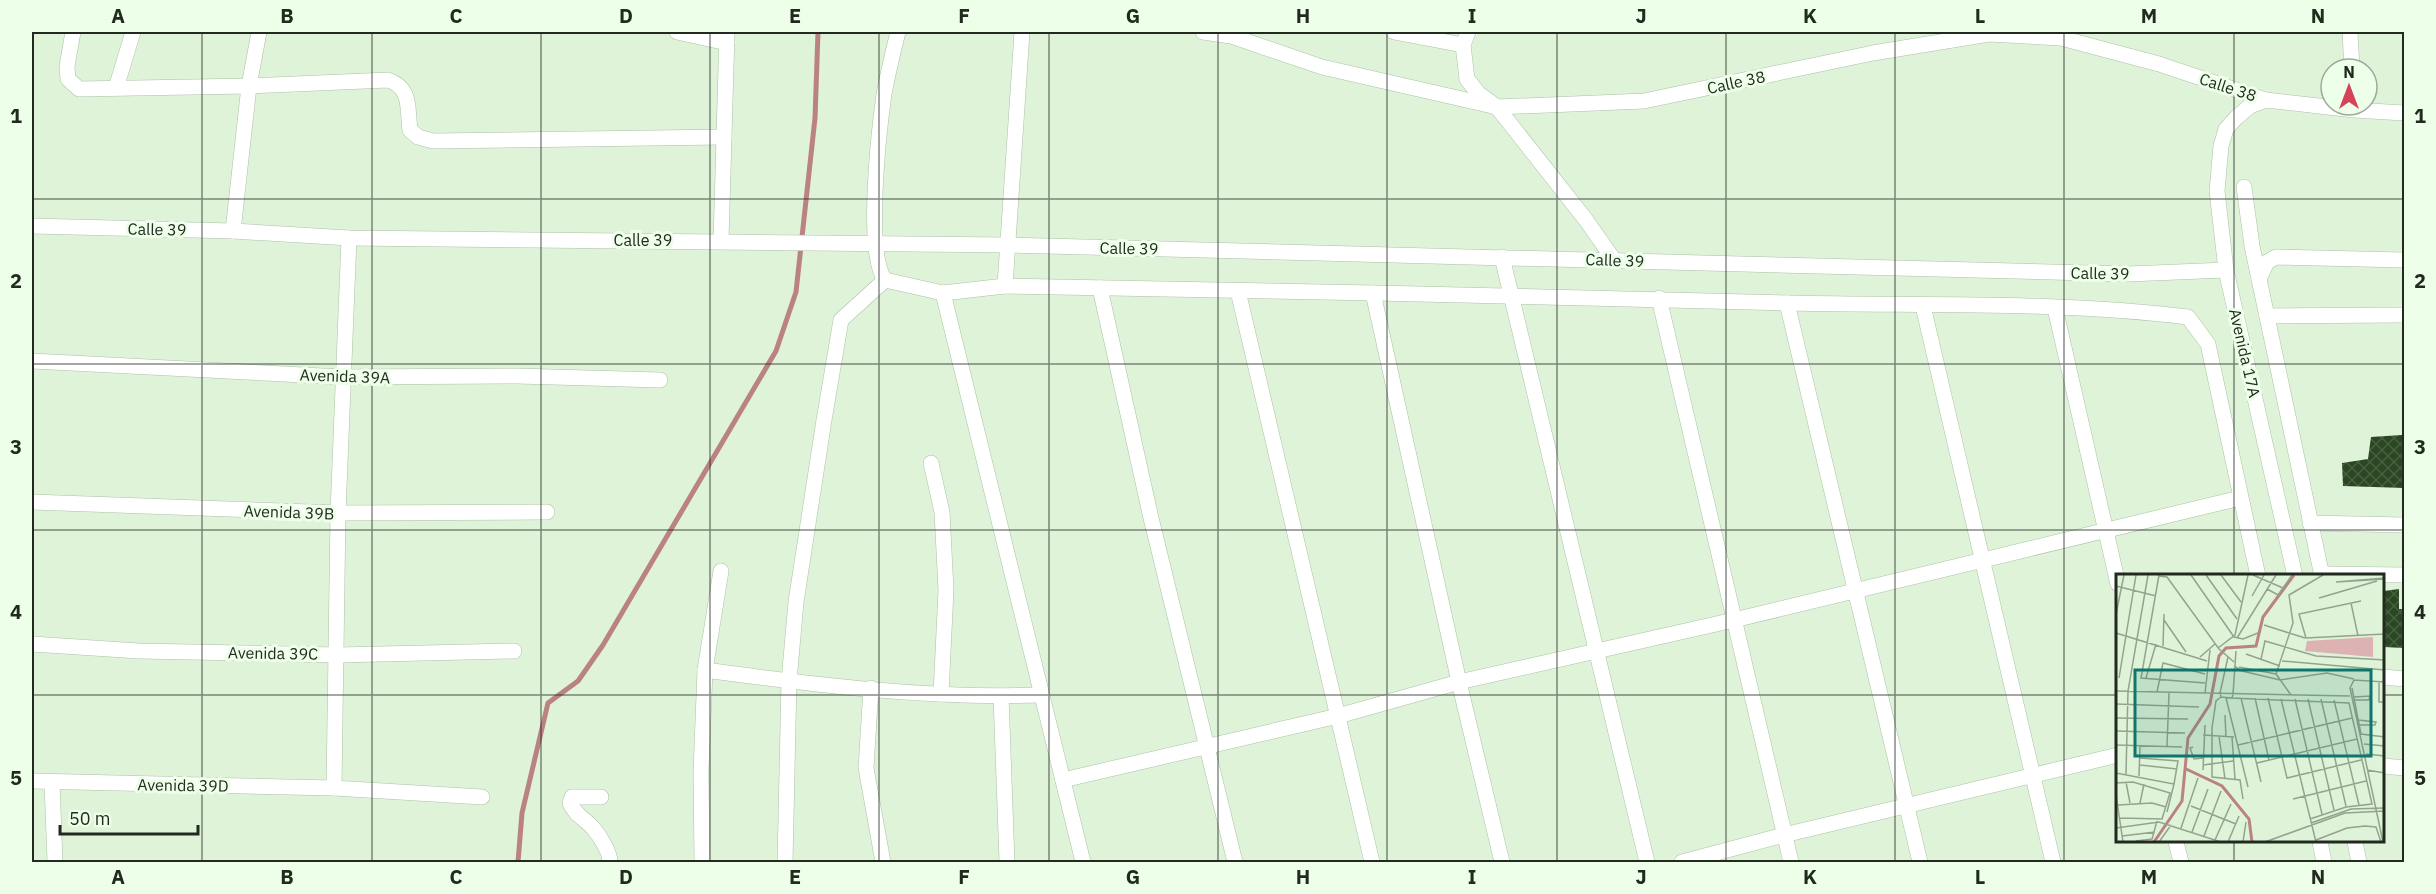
<svg xmlns="http://www.w3.org/2000/svg" width="2436" height="894" viewBox="0 0 2436 894" font-family="'IBM Plex Sans',sans-serif">
<style>
.lines{fill:none;stroke-linecap:round;stroke-linejoin:round}
.stream{stroke:#bb8284;stroke-width:5}
.building{fill:url(#building-cross-hatch)}
.street-casing{stroke:#adc1a8;stroke-width:16}
.street{stroke:#fff;stroke-width:15}
.grid{fill:none;stroke:#222a20;stroke-width:1.5;stroke-opacity:0.55}
.labels{text-anchor:middle;dominant-baseline:central;stroke-width:6;stroke-linejoin:round;paint-order:stroke}
.street-label{font-size:16px;fill:#222a20;stroke:#eeffe9}
.inset-river{fill:none;stroke:#bb8284;stroke-width:3}
.inset-road{fill:none;stroke:#93a38e;stroke-width:1.5}
.view{fill:#0f766e;fill-opacity:0.15;stroke:#0f766e;stroke-width:3}
.inset-edge{fill:none;stroke:#222a20;stroke-width:3}
.neatline{fill:none;stroke:#222a20;stroke-width:2}
.grid-label{font-size:20px;text-anchor:middle;font-weight:bold;fill:#222a20}
</style>
<defs>
<pattern id="building-cross-hatch" width="8" height="8" patternUnits="userSpaceOnUse" patternTransform="scale(1.5)"><rect width="8" height="8" fill="#2a4722"/><path d="M0 0l8 8M0 8l8-8" fill="none" stroke="#475f41"/></pattern>
</defs>
<rect width="100%" height="100%" fill="#def3d8"/>
<g class="lines">
<path class="stream" d="M518,862l4,-49 26,-110 30,-22 25,-36 173,-294 20,-59 19,-174 3,-86"/>
</g>
<g class="building">
<path d="M2402,435l2,53 -61,-2 -1,-23 26,-4 3,-22z"/>
<path d="M2399,589v20h5v39l-20,-1v-56z"/>
</g>
<g class="lines">
<defs>
<g id="street">
<path d="M73,32l-6,34 1,13 11,10 170,-3 139,-6c24,8 19,28 22,50l8,7 15,4 291,-4"/>
<path d="M677,32l50,11"/>
<path d="M898,32c-5,20 -10,41 -14,62 -5,36 -19,159 1,186l58,13 62,-7"/>
<path d="M1022,32l-17,254c262,5 523,9 785,17 132,3 267,-2 398,14l20,27 50,232"/>
<path d="M1203,32l28,4 91,31 175,40 147,-6 229,-48 116,-19 72,4 98,26 107,36"/>
<path d="M1394,32l69,13"/>
<path d="M1468,32l-5,13 4,34 11,14 19,14 89,113 28,40"/>
<path d="M2350,32l2,37"/>
<path d="M116,88l17,-56"/>
<path d="M2244,187l8,59 70,330"/>
<path d="M32,226l201,5 116,7 660,7 1119,29 98,-4"/>
<path d="M233,231l16,-145 10,-54"/>
<path d="M721,241l6,-209"/>
<path d="M1502,257l145,605"/>
<path d="M2259,279l8,-17 9,-5 128,3"/>
<path d="M1100,288l51,230 84,344"/>
<path d="M1238,291l134,571"/>
<path d="M943,293l140,569"/>
<path d="M1373,293l86,389 43,180"/>
<path d="M1659,298l132,564"/>
<path d="M1787,303l133,559"/>
<path d="M1923,306l130,556"/>
<path d="M2055,308l63,276"/>
<path d="M2267,316l137,-1"/>
<path d="M32,361l310,16 175,-1 143,4"/>
<path d="M931,463l11,49 4,78 -5,104"/>
<path d="M32,502l306,11 209,-1"/>
<path d="M2310,523l94,2"/>
<path d="M2322,574l82,1"/>
<path d="M2295,576l-69,-306 -9,-79 4,-45 5,-17 10,-11 14,-12 16,-6 88,10 50,3"/>
<path d="M32,644l107,7 199,4 176,-4"/>
<path d="M705,670c111,15 223,29 336,25"/>
<path d="M2384,677l20,2"/>
<path d="M871,688l-5,80 17,94"/>
<path d="M1001,696l6,166"/>
<path d="M2384,766l20,2"/>
<path d="M1063,780l275,-64 121,-34 275,-62 506,-122"/>
<path d="M32,781l302,7 148,9"/>
<path d="M52,782l3,80"/>
<path d="M334,788l4,-275 11,-275"/>
<path d="M601,797h-29l-2,6c4,11 15,16 23,25 7,8 17,24 17,34"/>
<path d="M2176,842l5,20"/>
<path d="M2320,842l4,20"/>
<path d="M2355,842l4,20"/>
<path d="M702,862l-1,-91 4,-101 16,-99"/>
<path d="M785,862l4,-181 7,-79 28,-182 17,-100 44,-40"/>
<path d="M1682,862l102,-27 334,-80"/>
</g>
</defs>
<use href="#street" class="street-casing"/>
<use href="#street" class="street"/>
</g>
<path class="grid" d="M202,32v830M372,32v830M541,32v830M710,32v830M879,32v830M1049,32v830M1218,32v830M1387,32v830M1557,32v830M1726,32v830M1895,32v830M2064,32v830M2234,32v544M32,199h2372M32,364h2372M32,530h2372M32,695h2086M2384,695h20M2234,842v20"/>
<g class="labels">
<g class="street-label">
<text transform="translate(1736 82) rotate(-12)">Calle 38</text>
<text transform="translate(2228 87) rotate(18)">Calle 38</text>
<text transform="translate(157 229) rotate(1)">Calle 39</text>
<text x="643" y="240">Calle 39</text>
<text transform="translate(1129 248) rotate(1)">Calle 39</text>
<text transform="translate(1615 260) rotate(2)">Calle 39</text>
<text transform="translate(2100 273) rotate(1)">Calle 39</text>
<text transform="translate(2245 353) rotate(77)">Avenida 17A</text>
<text transform="translate(345 376) rotate(2)">Avenida 39A</text>
<text transform="translate(289 512) rotate(2)">Avenida 39B</text>
<text transform="translate(273 653) rotate(1)">Avenida 39C</text>
<text transform="translate(183 785) rotate(1)">Avenida 39D</text>
</g>
</g>
<g transform="translate(2116 574)">
<rect width="268" height="268" fill="#def3d8"/>
<path d="M257,63v20l-68,-6 2,-10z" fill="#dcb2b2"/>
<path class="inset-river" d="M68,194l38,18 27,33 3,23M38,268l28,-41 6,-63 22,-34 9,-48 7,-8 30,-2 7,-29 31,-42"/>
<path class="inset-road" d="M43,1l-18,103 64,5M75,1l43,62 9,2 15,-6M90,1l31,44M105,1l20,27M137,1l30,13M42,2l9,1 52,72 15,13M269,4l-49,4 49,-3M0,12l40,10M151,15l11,6 14,-20M136,22l12,-21M203,24l58,-17M245,27l-62,13 7,24 79,-4M235,29l7,33M0,40l8,-39M48,46l22,32M148,51l41,13M0,59l91,28M121,64l39,-63M47,72l1,-32M102,74l17,-13 13,-60M130,80l34,12M84,83l15,-13M112,83l-8,36 1,4 11,1M145,85l4,-18 51,15 69,4M166,87l103,9M118,92l8,5 38,9 47,-7 27,6M123,93l37,7M3,104l17,-103M30,104l10,-34M263,107v21h6M236,114l9,46 24,3M0,117l234,5M41,118l6,-29 42,11M89,119l5,-43M117,120l-1,4 117,5 23,101 -26,3 -36,12M117,120l3,-43M175,121l-15,-21 17,-51 -4,-28 34,-20M105,123l-5,4 -4,27v49l28,3 3,19M238,123l16,-1 -1,4h-14M110,124l22,89M125,124l20,84M139,124l14,62M152,124l19,80 74,-18M165,125l35,143M179,125l27,115M192,125l26,111M205,125l25,107M218,126l25,105M0,130l83,3M109,141l1,22M0,144l72,1M242,146l18,2 -1,3h-15M0,157l69,2M87,161l31,2M103,162l6,43M116,163l3,42M248,170l21,2M0,171l66,2M122,171l114,-27M51,172l2,-53M77,173l-3,1 4,11 9,-1M250,180l19,2M24,184l38,3 -4,23M141,189l100,-24M24,191l37,4M87,191l30,-4M87,196l2,-45M251,196l18,3M0,199l58,11 -7,28M10,200l2,-83 20,-116M23,202l1,-30M10,208l4,21M0,209l17,-1 37,11 -8,26 -42,-1M0,221l7,47M177,225l73,-18M24,229l4,-19M2,231l34,-2 14,4M75,232l45,18M195,249l40,-14 34,-1M0,254l43,-6 62,20M65,254l17,-50M76,258l16,-43M6,262l33,-4M88,262l17,-45M99,266l16,-36M200,266l31,-12 18,-2 11,1 5,15M20,267l16,-2 5,-18M43,268l12,-17M112,268l11,-26M127,268l3,-20M149,268l80,-29 40,-2M267,268l-33,-154 4,-8 31,2"/>
<path class="view" d="M19,96h236v86h-236z"/>
<rect width="268" height="268" class="inset-edge"/>
</g>
<rect width="2436" height="894" fill="none" stroke="#eeffe9" stroke-width="66"/>
<g transform="translate(2349 87)"><circle r="28" fill="#eeffe9" stroke="#9caa99" stroke-width="1.5"/>
<path d="M0-4.5L10 22L0 15L-10 22Z" fill="#d44456"/>
<text y="-9" font-size="16" font-weight="bold" text-anchor="middle" fill="#222a20">N</text>
</g>
<path d="M60 825v9h138v-9" fill="none" stroke="#222a20" stroke-width="3"/>
<text x="69" y="825" font-size="18" fill="#222a20" stroke="#eeffe9" stroke-width="4.5" paint-order="stroke">50 m</text>
<rect x="33" y="33" width="2370" height="828" class="neatline"/>
<g class="grid-label">
<text x="118" y="23">A</text>
<text x="287" y="23">B</text>
<text x="456" y="23">C</text>
<text x="626" y="23">D</text>
<text x="795" y="23">E</text>
<text x="964" y="23">F</text>
<text x="1133" y="23">G</text>
<text x="1303" y="23">H</text>
<text x="1472" y="23">I</text>
<text x="1641" y="23">J</text>
<text x="1810" y="23">K</text>
<text x="1980" y="23">L</text>
<text x="2149" y="23">M</text>
<text x="2318" y="23">N</text>
<text x="16" y="123">1</text>
<text x="2420" y="123">1</text>
<text x="16" y="288">2</text>
<text x="2420" y="288">2</text>
<text x="16" y="454">3</text>
<text x="2420" y="454">3</text>
<text x="16" y="619">4</text>
<text x="2420" y="619">4</text>
<text x="16" y="785">5</text>
<text x="2420" y="785">5</text>
<text x="118" y="884">A</text>
<text x="287" y="884">B</text>
<text x="456" y="884">C</text>
<text x="626" y="884">D</text>
<text x="795" y="884">E</text>
<text x="964" y="884">F</text>
<text x="1133" y="884">G</text>
<text x="1303" y="884">H</text>
<text x="1472" y="884">I</text>
<text x="1641" y="884">J</text>
<text x="1810" y="884">K</text>
<text x="1980" y="884">L</text>
<text x="2149" y="884">M</text>
<text x="2318" y="884">N</text>
</g>
</svg>
